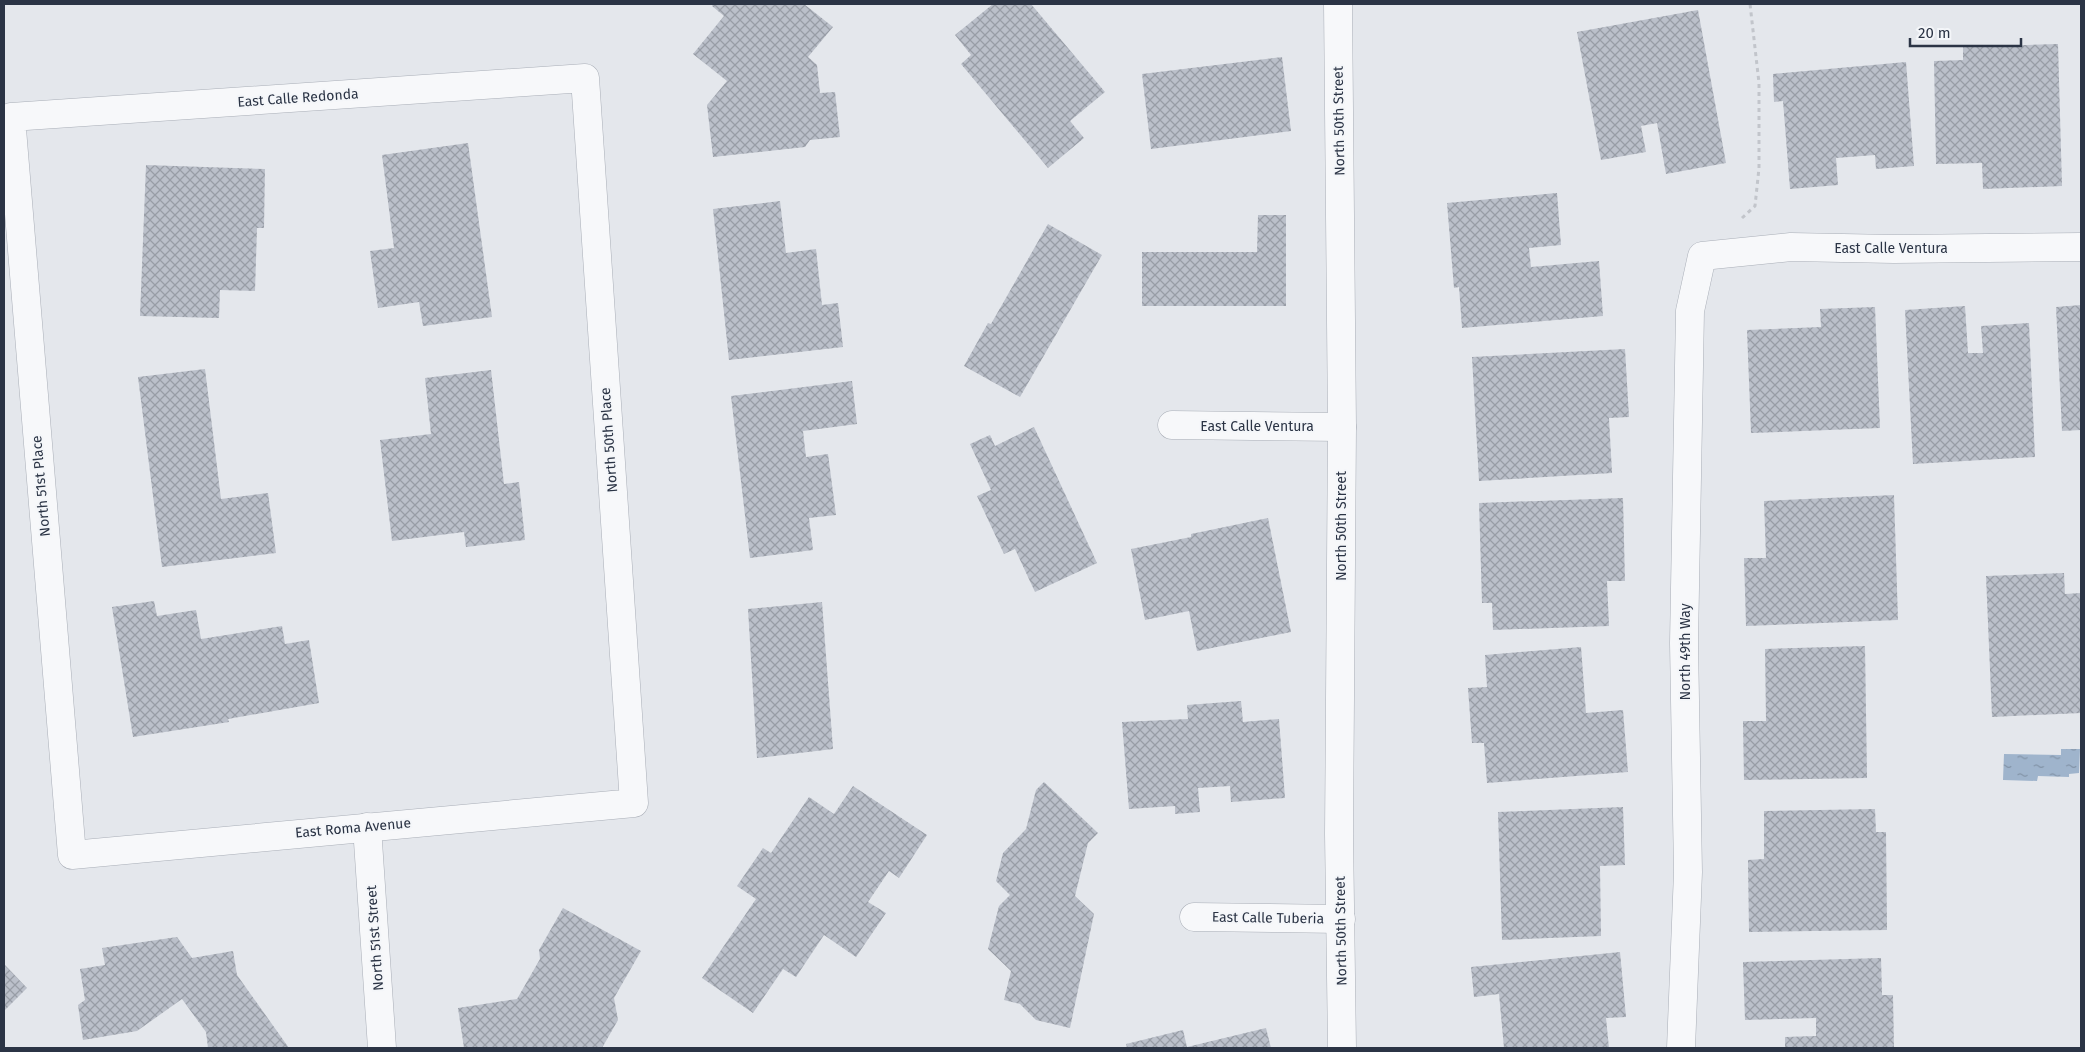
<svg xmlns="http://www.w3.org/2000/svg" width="2085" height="1052" viewBox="0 0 2085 1052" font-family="'Fira Sans',sans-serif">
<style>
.water{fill:url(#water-ripples)}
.building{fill:url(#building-cross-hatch)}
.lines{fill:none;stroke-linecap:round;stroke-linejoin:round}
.minor-casing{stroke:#a9aeb7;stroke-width:29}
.path{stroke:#c2c5cb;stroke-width:3;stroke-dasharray:4 4;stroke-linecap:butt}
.minor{stroke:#f7f8fa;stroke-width:28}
.labels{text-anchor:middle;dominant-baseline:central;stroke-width:4;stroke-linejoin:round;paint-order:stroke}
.street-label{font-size:14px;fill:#2b3445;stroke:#f4f6f9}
</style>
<defs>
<pattern id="water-ripples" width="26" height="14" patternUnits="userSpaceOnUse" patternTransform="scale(1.25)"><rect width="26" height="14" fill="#9fb4cc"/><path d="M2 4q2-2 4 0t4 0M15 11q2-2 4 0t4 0" fill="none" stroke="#8293a7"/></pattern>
<pattern id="building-cross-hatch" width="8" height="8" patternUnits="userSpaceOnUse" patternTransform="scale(1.25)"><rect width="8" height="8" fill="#bbc0ca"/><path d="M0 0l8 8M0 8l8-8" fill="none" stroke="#989da6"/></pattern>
</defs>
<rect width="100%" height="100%" fill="#e4e7ec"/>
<path class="water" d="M2061,749h19l-1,24 -10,1v3l-31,-1 -1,5 -34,-1 1,-26 57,1z"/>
<g class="building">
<path d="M713,4h91l29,23 -25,30 9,8 3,28 15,-1 5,45 -30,3 -5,7 -92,10 -6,-52 20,-24 -34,-27 31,-38 -12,-10z"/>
<path d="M993,4h38l74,88 -35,29 14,17 -36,30 -87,-104 10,-9 -16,-20z"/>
<path d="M1698,10l28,153 -60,11 -9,-51 -16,3 5,26 -45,8 -24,-128z"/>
<path d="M2058,44l4,142 -79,3 -1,-26 -46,1 -2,-103 29,-1v-13z"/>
<path d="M1282,57l9,74 -140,18 -9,-75z"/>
<path d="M1906,62l8,104 -38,3 -1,-14 -39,3 2,27 -48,4 -7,-88 -9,1 -1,-28z"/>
<path d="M468,143l24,174 -69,9 -4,-24 -41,6 -8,-57 24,-3 -12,-93z"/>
<path d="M146,165l119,4 -1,59h-7l-2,63 -35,-1 -1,28 -79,-2z"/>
<path d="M1557,193l4,52 -32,3 2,19 68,-6 4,55 -141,12 -3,-41 -5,1 -7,-85z"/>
<path d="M780,201l6,52 30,-4 6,56 16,-2 5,44 -114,13 -16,-151z"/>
<path d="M1258,215h28v91h-144v-54h115z"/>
<path d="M1048,224l54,31 -82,142 -56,-31 24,-43 3,1z"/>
<path d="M2081,305v125l-19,1 -6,-124z"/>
<path d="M1965,306l3,47h15l-2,-27 48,-3 6,134 -122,7 -8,-154z"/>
<path d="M1875,307l5,121 -129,5 -4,-103 74,-3 -1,-18z"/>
<path d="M1625,349l4,68 -20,1 3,55 -133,8 -7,-124z"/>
<path d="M205,369l16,130 47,-6 8,60 -114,14 -24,-190z"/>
<path d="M491,370l13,114 15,-2 6,58 -59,7 -2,-15 -72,9 -12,-101 51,-6 -6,-56z"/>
<path d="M852,381l5,43 -54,7 3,26 22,-3 8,61 -27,3 4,32 -63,8 -19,-162z"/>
<path d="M1034,427l63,136 -62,29 -20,-43 -11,5 -27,-58 14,-6 -21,-46 20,-9 5,11z"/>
<path d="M1894,495l4,125 -152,6 -2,-68h22l-2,-57z"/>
<path d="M1623,498l2,83h-18l2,45 -116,4 -1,-27h-10l-3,-100z"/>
<path d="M1268,518l23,114 -94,19 -8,-40 -44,9 -14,-71 60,-12v-3z"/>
<path d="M2064,573l1,21 16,-1v120l-89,4 -6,-141z"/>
<path d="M154,601l3,15 39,-6 5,29 81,-13 3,18 24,-4 10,63 -91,16 1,3 -96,15 -21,-130z"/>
<path d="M822,602l11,147 -76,9 -9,-149z"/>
<path d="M1865,646l2,132 -123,2 -1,-59h23l-1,-72z"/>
<path d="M1581,647l5,66 37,-3 5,62 -141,11 -3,-40h-12l-4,-55 19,-1 -2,-32z"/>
<path d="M1241,701l2,21 36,-3 6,79 -54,4 -1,-16 -32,2 2,24 -25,2v-8l-46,3 -7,-87 66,-3 -1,-14z"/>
<path d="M1044,782l54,51 -10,10 -13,53 19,18 -24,114 -34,-8 -16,-16 -16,-4 7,-29 -23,-22 11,-43 11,-11 -14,-14 7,-28 23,-24 10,-39z"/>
<path d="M853,786l74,49 -28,43 -10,-7 -21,31 18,11 -30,44 -32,-22 -28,42 -13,-8 -30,44 -51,-35 54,-79 -19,-13 26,-38 8,5 38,-56 25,17z"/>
<path d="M1623,807l2,58 -25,1 1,70 -99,4 -4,-128z"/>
<path d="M1875,809l1,23h10l1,98 -138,2 -1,-72 16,-1v-48z"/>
<path d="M563,908l78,43 -27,47 4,22 -16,28h-138l-6,-40 59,-9 23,-40 -1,-9z"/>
<path d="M177,937l15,21 41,-7 4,24 52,73h-81l-2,-16 -24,-33 -45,32 -54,9 -5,-35 7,-5 -5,-31 25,-4 -3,-17z"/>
<path d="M1620,952l6,65 -20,1 3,30h-105l-5,-54 -25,3 -3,-30z"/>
<path d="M1881,958l1,37h11l1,53h-109v-11l31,-1v-18l-71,2 -2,-58z"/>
<path d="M4,964l23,24 -23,23z"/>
<path d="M1266,1028l5,20h-144l-1,-4 57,-14 4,17z"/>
</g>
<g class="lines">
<defs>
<g id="minor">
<path d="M1338,4l4,423 -3,407 3,214"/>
<path d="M585,78l49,725 -562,52 -61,-738z"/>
<path d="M1172,425l170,2"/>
<path d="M367,827l15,221"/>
<path d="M1194,917l147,2"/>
<path d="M1681,1048l7,-176 -4,-229 6,-332 12,-55 89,-9 103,2 187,-2"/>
</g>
</defs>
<use href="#minor" class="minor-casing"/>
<path class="path" d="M1742,218l13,-12 4,-38v-85l-9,-79"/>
<use href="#minor" class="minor"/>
</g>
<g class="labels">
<g class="street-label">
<text transform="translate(298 98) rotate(-4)">East Calle Redonda</text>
<text transform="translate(1339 121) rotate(-91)">North 50th Street</text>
<text x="1891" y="248">East Calle Ventura</text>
<text x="1257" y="426">East Calle Ventura</text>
<text transform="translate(609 440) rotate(-94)">North 50th Place</text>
<text transform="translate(41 486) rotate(-95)">North 51st Place</text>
<text transform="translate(1341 526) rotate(-90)">North 50th Street</text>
<text transform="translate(1685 652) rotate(-90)">North 49th Way</text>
<text transform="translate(353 828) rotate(-5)">East Roma Avenue</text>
<text transform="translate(1268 918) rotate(1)">East Calle Tuberia</text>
<text transform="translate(1341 931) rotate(-91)">North 50th Street</text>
<text transform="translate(375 938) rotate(-94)">North 51st Street</text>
</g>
</g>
<rect width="2085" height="1052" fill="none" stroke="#2b3445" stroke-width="10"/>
<path d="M1910 38v8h111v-8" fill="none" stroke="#2b3445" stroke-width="2.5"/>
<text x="1918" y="38" font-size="15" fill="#2b3445" stroke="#f4f6f9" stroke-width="4" paint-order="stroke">20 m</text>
</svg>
